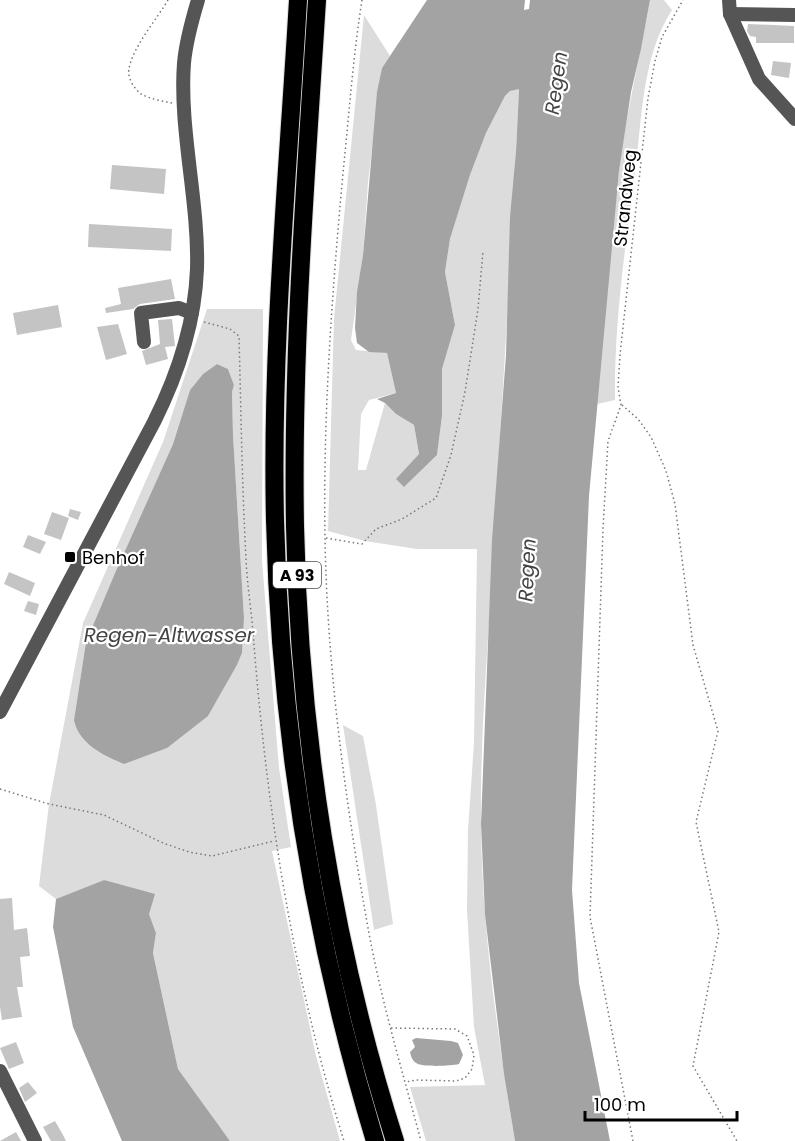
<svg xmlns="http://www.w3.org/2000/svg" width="795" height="1141" viewBox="0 0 795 1141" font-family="Poppins,sans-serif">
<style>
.green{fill:#dcdcdc;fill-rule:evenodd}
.water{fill:#a3a3a3}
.building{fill:#c4c4c4}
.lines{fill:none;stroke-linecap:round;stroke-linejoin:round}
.highway-casing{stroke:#dbdbdb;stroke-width:20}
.path{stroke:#777;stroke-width:1.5;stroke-dasharray:1.5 3;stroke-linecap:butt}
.minor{stroke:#555;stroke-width:14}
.highway{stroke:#000;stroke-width:18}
.poi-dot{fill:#000;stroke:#fff;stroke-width:2}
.labels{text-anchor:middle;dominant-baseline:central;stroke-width:4.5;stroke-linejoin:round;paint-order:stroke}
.shield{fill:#fff;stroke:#4c4c4c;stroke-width:1.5}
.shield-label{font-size:16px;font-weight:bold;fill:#000}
.street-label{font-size:18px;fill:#000;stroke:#fff}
.poi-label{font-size:18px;fill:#000;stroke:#fff;text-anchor:start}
.water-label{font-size:20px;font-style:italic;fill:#444;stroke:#fff}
</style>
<rect width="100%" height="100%" fill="#fff"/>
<g class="green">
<path d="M650,0h14l8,10c-30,46 -30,109 -37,163 -10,75 -21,151 -20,227l-18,4c7,-77 13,-155 22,-233 7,-57 21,-114 31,-171z"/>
<path d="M364,15l26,41 -8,12 -14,114 -5,73 -12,85 5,10 31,3 9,40 -27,7 -8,14 -3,56h8l19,-67 11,11 18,11 5,29 -22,25 8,7 32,-31 5,-39v-47l13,-44 -10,-53 5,-33 20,-64 16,-42 19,-37 5,-5 9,-3c-7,163 -18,325 -27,488 -5,82 -12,166 -11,249 1,106 17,212 34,316h-89l-16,-54 75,-2 -11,-58 -7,-117 1,-80 6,-87 3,-194h-60l-52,-8 -37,-10 6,-212z"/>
<path d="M207,309h56l-1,252 17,207 12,79 -19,4 44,205 24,85h-110l-52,-72 -25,-116 3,-20 -7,-19 -45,-34 -48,19 -17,-13 10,-82 34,-181 80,-181zM217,364l11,5 6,16 -2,7 1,43 11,183 -2,35 -5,12 -29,51 -134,4 12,-78 29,-69 58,-129 17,-54 13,-16z"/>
<path d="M343,725l20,11 13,69 17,119 -19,6z"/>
</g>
<g class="water">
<path d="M427,0h98l-1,10 5,-1 1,-9h120l-9,49 -10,43 -12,79 -30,325 -17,394 7,93 31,158h-95l-11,-67 -19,-159 -4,-91 11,-284 14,-185 4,-138 6,-65 3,-63 -9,2 -5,5 -19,37 -16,42 -20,64 -5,33 10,53 -13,44v47l-5,39 -33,32 -8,-8 23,-25 -5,-29 -18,-11 -11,-11 -8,-4 19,-6 -9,-40 -18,-1 -12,-9 -2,-15 2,-36 6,-37 14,-163 5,-24z"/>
<path d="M217,364l11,5 6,16 -2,7 1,43 11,183 -2,35 -5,12 -29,51 -41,32 -43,16c-21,-9 -45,-20 -50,-44l12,-78 29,-69 58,-129 17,-54 13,-16z"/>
<path d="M104,880l51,14 -6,20 7,19 -3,20 25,116 52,72h-108l-49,-114 -20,-100 3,-28z"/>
<path d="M416,1038l35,3 7,2 5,12 -4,9c-8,2 -33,3 -41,0 -5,-2 -7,-7 -8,-12l5,-5 -3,-7z"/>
</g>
<g class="building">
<path d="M748,24l46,2v17h-38v-6l-6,-1 -3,-5z"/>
<path d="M773,61l18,2 -2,15 -18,-3z"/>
<path d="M112,165l54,4 -2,25 -54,-5z"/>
<path d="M89,224l83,5 -1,22 -83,-4z"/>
<path d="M171,279l4,20 -35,5 -7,5 -27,4 -1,-5 16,-4 -3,-16z"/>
<path d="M58,305l4,22 -45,8 -4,-22z"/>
<path d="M172,319l3,27 -10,1 3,12 -22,6 -4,-14 18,-7 -2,-24z"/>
<path d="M118,324l9,30 -21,6 -9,-33z"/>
<path d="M70,509l11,3 -3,8 -10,-4z"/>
<path d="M52,512l17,6 -8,22 -17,-6z"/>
<path d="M28,535l18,7 -6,12 -17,-7z"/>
<path d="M9,572l26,11 -5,13 -26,-12z"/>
<path d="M28,601l11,3 -3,11 -12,-4z"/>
<path d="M12,898l2,32 13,-2 3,28 -10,1 3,30h-6l5,30 -20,3 -2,-13v-108z"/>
<path d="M16,1042l8,21 -15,6 -9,-21z"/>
<path d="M28,1082l9,11 -12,9 -6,-14z"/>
<path d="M55,1121l8,14 3,6h-15l-8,-14z"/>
<path d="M16,1132l5,9h-21z"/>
</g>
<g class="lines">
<defs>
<g id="highway">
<path d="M298,0c-10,173 -27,347 -23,520 5,210 39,420 100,621"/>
<path d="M317,0c-11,175 -25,351 -22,526 4,207 37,418 100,615"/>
</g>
</defs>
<use href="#highway" class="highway-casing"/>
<g class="path">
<path d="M168,0c-11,19 -36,48 -39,69 -2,8 5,20 12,25 9,5 21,7 31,9"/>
<path d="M362,0c-9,57 -13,115 -19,173 -11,121 -20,242 -18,364 2,130 20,262 43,391 13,72 34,142 53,213"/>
<path d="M204,322l26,7 9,7c2,75 3,149 7,223 1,24 5,49 7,73 13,172 39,343 91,509"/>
<path d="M622,405l16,14 13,18 15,34 9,33 18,141 25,86 -22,91 23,110 -26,134 44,75"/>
<path d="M326,538l36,6 14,-15 26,-10 34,-21 15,-43 14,-63 13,-83 5,-58"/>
<path d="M0,789l49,15 55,11 59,28 26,9 23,4 62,-15"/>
<path d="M391,1028l64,1 12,7 7,19 -2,14 -7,9 -9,3 -40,-1 -10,2"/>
<path d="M633,1141l-43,-224 13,-388 5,-88 13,-36 -3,-18 2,-32 28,-257 7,-37 7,-24 21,-37"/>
</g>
<g class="minor">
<path d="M729,0l1,14 29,65 36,40"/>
<path d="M730,14l65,1"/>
<path d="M144,342l-3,-29 38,-5 13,5"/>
<path d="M0,712l154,-290c24,-48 41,-99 43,-153 2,-67 -18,-140 -13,-206 2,-22 8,-43 14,-63"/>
<path d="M0,1071l35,70"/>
</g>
<use href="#highway" class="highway"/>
</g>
<rect class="poi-dot" x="64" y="551" width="12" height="12" rx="3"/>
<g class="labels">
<rect class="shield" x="273" y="562" width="48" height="26" rx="4.5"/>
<g class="shield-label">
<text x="297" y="575">A 93</text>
</g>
<g class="street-label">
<text transform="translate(625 198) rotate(-84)">Strandweg</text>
</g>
<g class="poi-label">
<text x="82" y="557">Benhof</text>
</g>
<g class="water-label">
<text transform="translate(556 83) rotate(-82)">Regen</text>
<text transform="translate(527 570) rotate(-87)">Regen</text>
<text x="169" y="635">Regen-Altwasser</text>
</g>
</g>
<path d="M585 1111v9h152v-9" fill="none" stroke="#000000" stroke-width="3"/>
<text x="594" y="1111" font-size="18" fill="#000000" stroke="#ffffff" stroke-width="4.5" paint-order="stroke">100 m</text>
</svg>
